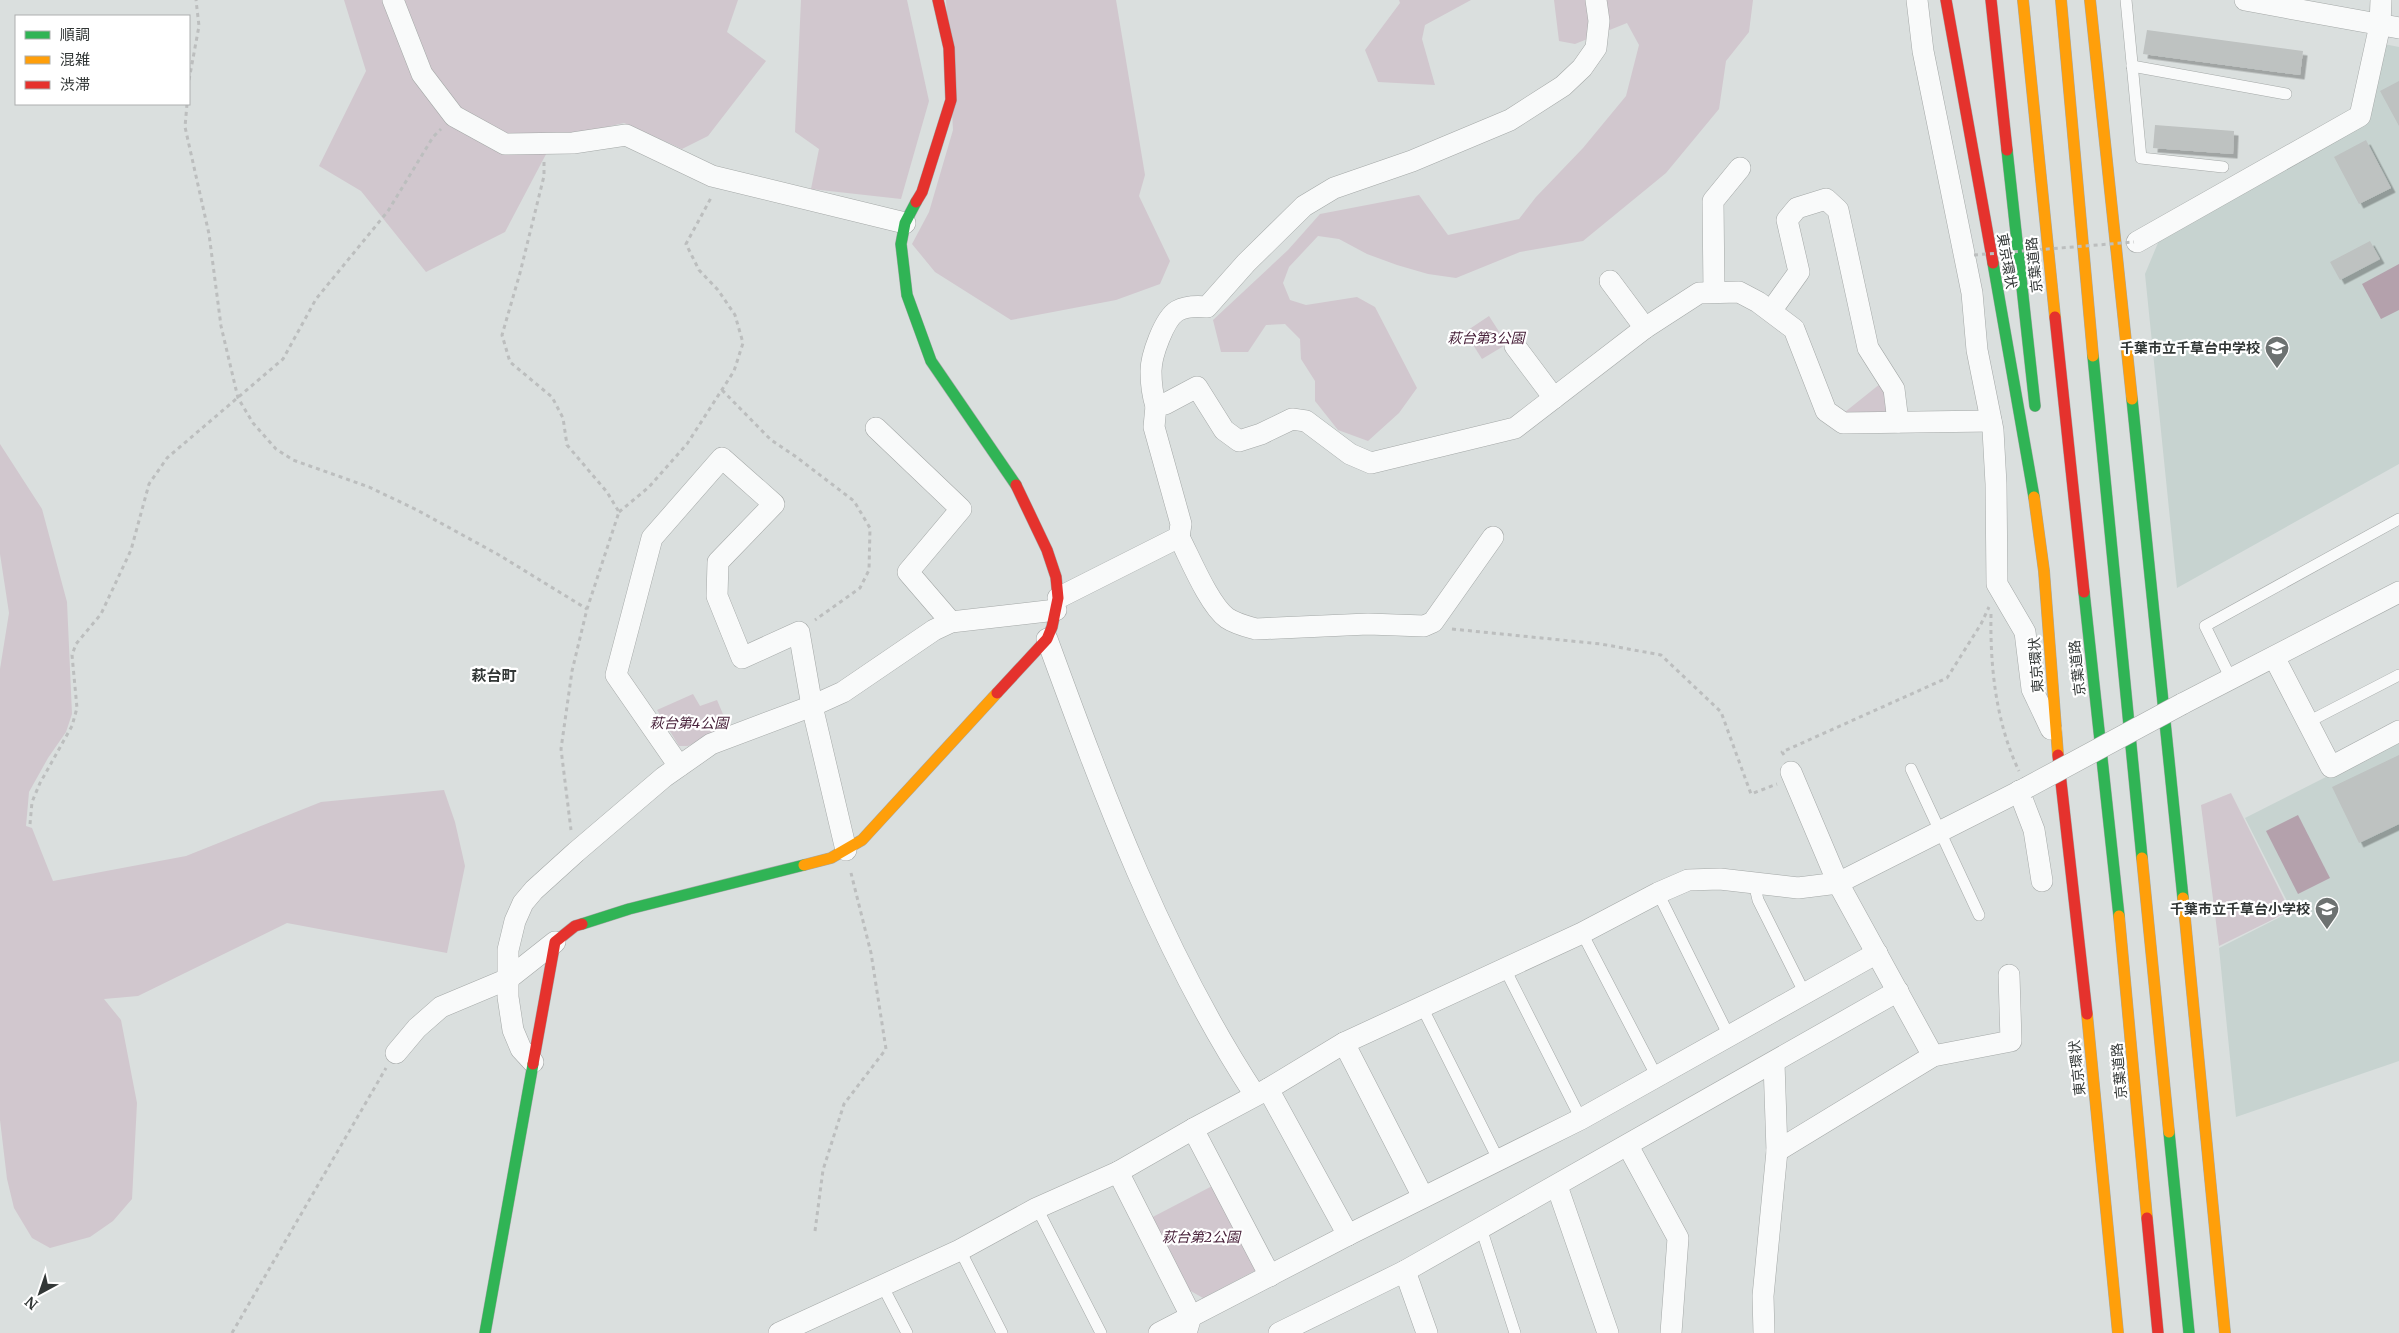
<svg xmlns="http://www.w3.org/2000/svg" width="2399" height="1333" viewBox="0 0 2399 1333" font-family="Merriweather,'Noto Sans JP',serif">
<style>
.built{fill:#c7d3d0}
.green{fill:#d1c7ce}
.water{fill:#b4a1ac}
.building{fill:#bec2c1;filter:url(#shadow)}
.lines{fill:none;stroke-linecap:round;stroke-linejoin:round}
.lane-casing{stroke:#a4a8a7;stroke-width:12}
.street-casing{stroke:#a4a8a7;stroke-width:22}
.fast-casing{stroke:#a4a8a7;stroke-width:12}
.slow-casing{stroke:#a4a8a7;stroke-width:12}
.jam-casing{stroke:#a4a8a7;stroke-width:12}
.path{stroke:#bcbebe;stroke-width:3;stroke-dasharray:4 4;stroke-linecap:butt}
.lane{stroke:#f9fafa;stroke-width:11}
.street{stroke:#f9fafa;stroke-width:21}
.fast{stroke:#30b455;stroke-width:11}
.slow{stroke:#ff9f0a;stroke-width:11}
.jam{stroke:#e5322d;stroke-width:11}
.street-bridge-casing{stroke:#a4a8a7;stroke-width:22;stroke-linecap:butt}
.path-bridge{stroke:#bcbebe;stroke-width:3;stroke-dasharray:4 4;stroke-linecap:butt}
.street-bridge{stroke:#f9fafa;stroke-width:21}
.labels{text-anchor:middle;dominant-baseline:central;stroke-width:4.5;stroke-linejoin:round;paint-order:stroke}
.street-label{font-size:14px;fill:#323736;stroke:#fff}
.park-label{font-size:14px;font-style:italic;fill:#472039;stroke:#fff}
.poi-label{font-size:14px;font-weight:bold;fill:#323736;stroke:#fff;text-anchor:end}
.neighbourhood-label{font-size:15px;font-weight:bold;fill:#323736;stroke:#fff}
</style>
<defs>
<filter id="shadow"><feDropShadow dx="4.5" dy="4.5" stdDeviation="0" flood-color="#0004"/></filter>
</defs>
<rect width="100%" height="100%" fill="#dadfde"/>
<g class="built">
<path d="M2384,44l15,3v417l-222,124 -32,-314 15,-36 209,-120z"/>
<path d="M2399,740v321l-163,56 -17,-169 73,-37 -47,-93z"/>
</g>
<g class="green">
<path d="M344,0h394l-11,32 39,29 -58,75 -26,13 -58,-26 -70,16 -49,93 -79,40 -65,-81 -42,-25 47,-95z"/>
<path d="M801,0h106l22,101 -28,98 -90,-10 8,-40 -24,-17z"/>
<path d="M946,0h170l29,175 -6,21 31,65 -10,23 -44,16 -105,20 -76,-48 -23,-28 17,-32 24,-82z"/>
<path d="M1399,0h72l-46,25 -3,14 13,46 -57,-3 -13,-32 35,-47z"/>
<path d="M1554,0h199l-4,32 -23,29 -7,48 -53,64 -83,68 -63,11 -64,26 -28,-4 -31,-9 -30,-11 -28,-15 -21,-3 -29,31 -6,16 7,17 16,5 51,-8 18,10 42,81 -18,25 -31,28 -30,-11 -23,-29v-20l-14,-22 -1,-20 -15,-15 -19,1 -18,27h-27l-8,-32 75,-70 32,-36 99,-19 29,40 71,-16 17,-22 47,-49 43,-52 13,-51 -12,-22 -52,21 -16,-3z"/>
<path d="M1489,316l18,28 -25,15 -17,-27z"/>
<path d="M1880,384l8,17 3,15h-51z"/>
<path d="M0,444l42,65 25,93 5,112 -6,18 -18,26 -19,34 -3,34 6,2 21,53 133,-25 135,-54 123,-12 11,32 10,44 -18,87 -160,-30 -149,73 -34,3 17,21 16,83 -5,96 -19,22 -23,16 -40,11 -18,-10 -18,-30 -7,-29 -7,-59v-451l9,-56 -9,-59z"/>
<path d="M693,694l7,12 17,-6 11,26 -40,20h-9l-22,-36z"/>
<path d="M2231,793l59,118 -71,35 -18,-141z"/>
<path d="M1216,1184l44,84 -57,30 -14,-8 -42,-70z"/>
</g>
<g class="water">
<path d="M2399,264v46l-18,9 -19,-35z"/>
<path d="M2298,815l32,63 -32,16 -32,-63z"/>
</g>
<g class="building">
<path d="M2147,30l156,21 -3,24 -157,-21z"/>
<path d="M2399,81v45l-19,-35z"/>
<path d="M2155,125l79,6 -1,23 -80,-6z"/>
<path d="M2366,140l25,48 -32,16 -25,-47z"/>
<path d="M2370,241l10,18 -40,21 -10,-18z"/>
<path d="M2399,755v69l-40,19 -27,-56z"/>
</g>
<g class="lines">
<defs>
<g id="lane">
<path d="M2126,0l15,158 82,9"/>
<path d="M2132,66l154,28"/>
<path d="M2231,679l-26,-53 194,-107"/>
<path d="M2308,722l91,-47"/>
<path d="M1911,769l68,146"/>
<path d="M1754,883l4,17 47,94"/>
<path d="M1658,893l71,143"/>
<path d="M1582,933l75,144"/>
<path d="M1505,969l76,150"/>
<path d="M1422,1007l77,154"/>
<path d="M1037,1208l64,125"/>
<path d="M1481,1228l34,105"/>
<path d="M960,1250l42,83"/>
<path d="M882,1285l25,48"/>
</g>
<g id="street">
<path d="M393,0l29,74 32,42 51,28 68,-1 53,-8 86,41 193,47"/>
<path d="M1917,0l6,51 49,242 5,57 16,80 3,54 1,100 28,48 7,57 19,40"/>
<path d="M2245,0l154,28"/>
<path d="M2137,242l223,-126 20,-91 1,-25"/>
<path d="M1610,281l35,47"/>
<path d="M1714,292l-1,-91 27,-33"/>
<path d="M1771,311l28,-39 -12,-52 10,-12 29,-9 12,11 30,138 26,41 4,33"/>
<path d="M1515,346l39,52"/>
<path d="M1156,406c-4,-12 -5,-23 -5,-35 0,-15 13,-52 26,-60 9,-5 20,-5 30,-4l39,-44 58,-57 30,-18 78,-27 98,-41 53,-34 19,-18 14,-20 3,-27 -3,-21"/>
<path d="M876,428l85,81 -53,63 43,50"/>
<path d="M1179,537c11,21 30,68 48,81 9,6 18,8 29,11l112,-5 56,2 9,-4 60,-85"/>
<path d="M1058,598l121,-61 2,-13 -27,-97 2,-21 9,-2 32,-17 27,43 15,11 22,-7 31,-15 14,2 44,33 21,9 144,-35 130,-100 54,-35 40,-1 19,10 36,27 32,82 17,12 148,-2"/>
<path d="M1047,639c57,156 116,316 208,456"/>
<path d="M2274,657l57,110 68,-36"/>
<path d="M2182,704l217,-112"/>
<path d="M679,766l-63,-91 36,-137 70,-80 52,46 -56,58 -1,34 25,62 57,-26 13,74 34,144"/>
<path d="M1791,772l47,111 95,173"/>
<path d="M2019,791l15,39 8,51"/>
<path d="M1344,1043l79,154"/>
<path d="M396,1053l21,-25 24,-21 67,-28 47,-37"/>
<path d="M533,1062l-12,-13 -8,-19 -5,-33v-47l7,-29 8,-18 11,-13 42,-38 88,-75 47,-33 101,-38 31,-14 91,-62 17,-8 105,-12"/>
<path d="M1268,1089l80,146"/>
<path d="M1193,1129l77,147"/>
<path d="M1628,1146l50,92 -7,95"/>
<path d="M1777,1151l156,-95 78,-15 -2,-66"/>
<path d="M1118,1172l73,144 -4,14"/>
<path d="M1557,1186l51,147"/>
<path d="M1405,1271l22,62"/>
<path d="M779,1333l181,-83 77,-42 81,-36 75,-43 75,-40 76,-46 238,-110 76,-40 30,-13 32,-1 78,9 40,-5 188,-95"/>
<path d="M1159,1333l189,-98 233,-116 296,-166"/>
<path d="M1279,1333l126,-62 493,-280"/>
<path d="M1764,1333l-1,-37 14,-145 -3,-88"/>
</g>
<g id="fast">
<path d="M2007,150l28,256"/>
<path d="M916,202l-11,21 -4,21 6,51 24,66 85,124"/>
<path d="M1993,263l41,234"/>
<path d="M2093,356l49,502"/>
<path d="M2132,399l51,499"/>
<path d="M2084,592l35,324"/>
<path d="M582,924l47,-15 175,-44"/>
<path d="M2169,1132l20,201"/>
<path d="M485,1333l48,-269"/>
</g>
<g id="slow">
<path d="M2023,0l32,317"/>
<path d="M2061,0l32,356"/>
<path d="M2090,0l42,399"/>
<path d="M2034,497l10,74 14,184"/>
<path d="M2142,858l27,274"/>
<path d="M804,865l27,-7 31,-18 135,-147"/>
<path d="M2183,898l42,435"/>
<path d="M2119,916l28,302"/>
<path d="M2087,1014l31,319"/>
</g>
<g id="jam">
<path d="M1946,0l47,263"/>
<path d="M1991,0l16,150"/>
<path d="M916,202l6,-10 29,-92 -2,-52 -11,-48"/>
<path d="M2055,317l29,275"/>
<path d="M997,693l50,-54 5,-12 6,-29 -2,-21 -9,-27 -31,-65"/>
<path d="M2058,755l29,259"/>
<path d="M533,1064l22,-122 20,-16 7,-2"/>
<path d="M2147,1218l11,115"/>
</g>
</defs>
<use href="#lane" class="lane-casing"/>
<use href="#street" class="street-casing"/>
<use href="#fast" class="fast-casing"/>
<use href="#slow" class="slow-casing"/>
<use href="#jam" class="jam-casing"/>
<g class="path">
<path d="M189,80l10,-54 -3,-26"/>
<path d="M187,104l-2,23 24,107 12,92 17,72 15,25 23,26 17,11 76,27 48,23 82,45 88,54"/>
<path d="M544,162v14l-24,97 -18,62 8,27 42,35 11,21 4,27 40,47 12,20 -32,97 -15,62 -11,78 10,81"/>
<path d="M722,390l49,50 24,16 59,45 16,27 -1,42 -9,18 -45,32"/>
<path d="M619,512l30,-25 38,-43 47,-73 9,-28 -8,-28 -17,-25 -19,-20 -13,-26 26,-48"/>
<path d="M1991,614c-1,53 5,109 28,157"/>
<path d="M1452,629l149,15 60,11 60,57 30,82 26,-10"/>
<path d="M1784,755l-2,-3 165,-74 34,-54 8,-17"/>
<path d="M30,824l2,-22 8,-19 32,-57 5,-18 -5,-53 4,-11 25,-30 30,-64 18,-66 18,-26 116,-99 33,-60 72,-88 45,-74 8,-8"/>
<path d="M815,1231l8,-61 21,-66 42,-55 -15,-96 -20,-80"/>
<path d="M232,1333l154,-265"/>
</g>
<use href="#lane" class="lane"/>
<use href="#street" class="street"/>
<use href="#fast" class="fast"/>
<use href="#slow" class="slow"/>
<use href="#jam" class="jam"/>
<defs>
<path id="street-bridge" d="M2026,788l156,-84"/>
</defs>
<use href="#street-bridge" class="street-bridge-casing"/>
<path class="path-bridge" d="M1974,255l160,-13"/>
<use href="#street-bridge" class="street-bridge"/>
</g>
<defs>
<symbol id="school-pin" viewBox="-11 -11 22 30"><path d="M0 17L-7.5 6A9.5 9.5 0 1 1 7.5 6Z" fill="#6d7271" stroke="#fff"/><path d="M0-5L7-2L0 1L-7-2ZM-4 1L0 2.5L4 1V4Q0 6-4 4Z" fill="#fff"/></symbol>
</defs>
<g fill-rule="evenodd">
<use href="#school-pin" x="2263" y="334" width="28" height="38"/>
<use href="#school-pin" x="2313" y="895" width="28" height="38"/>
</g>
<g class="labels">
<g class="street-label">
<text transform="translate(2007 261) rotate(80)">東京環状</text>
<text transform="translate(2034 265) rotate(-96)">京葉道路</text>
<text transform="translate(2036 665) rotate(-94)">東京環状</text>
<text transform="translate(2077 668) rotate(-96)">京葉道路</text>
<text transform="translate(2077 1068) rotate(-96)">東京環状</text>
<text transform="translate(2119 1071) rotate(-95)">京葉道路</text>
</g>
<g class="park-label">
<text x="1486" y="338">萩台第3公園</text>
<text x="689" y="723">萩台第4公園</text>
<text x="1201" y="1237">萩台第2公園</text>
</g>
<g class="poi-label">
<text x="2260" y="348">千葉市立千草台中学校</text>
<text x="2310" y="909">千葉市立千草台小学校</text>
</g>
<g class="neighbourhood-label">
<text x="494" y="675">萩台町</text>
</g>
</g>
<rect x="15" y="15" width="175" height="90" fill="#ffffff" stroke="#adafaf"/>
<rect x="25" y="31" width="25" height="8" fill="#30b455" stroke="#adafaf"/>
<text x="60" y="40" font-size="15" fill="#323736">順調</text>
<rect x="25" y="56" width="25" height="8" fill="#ff9f0a" stroke="#adafaf"/>
<text x="60" y="65" font-size="15" fill="#323736">混雑</text>
<rect x="25" y="81" width="25" height="8" fill="#e5322d" stroke="#adafaf"/>
<text x="60" y="90" font-size="15" fill="#323736">渋滞</text>
<g transform="translate(40 1293) rotate(220)" stroke="#ffffff" stroke-width="4" paint-order="stroke">
<path d="M0-4L9 19L0 12L-9 19Z" fill="#323736"/>
<text y="-8" font-size="14" font-weight="bold" text-anchor="middle" fill="#323736">N</text>
</g>
</svg>
